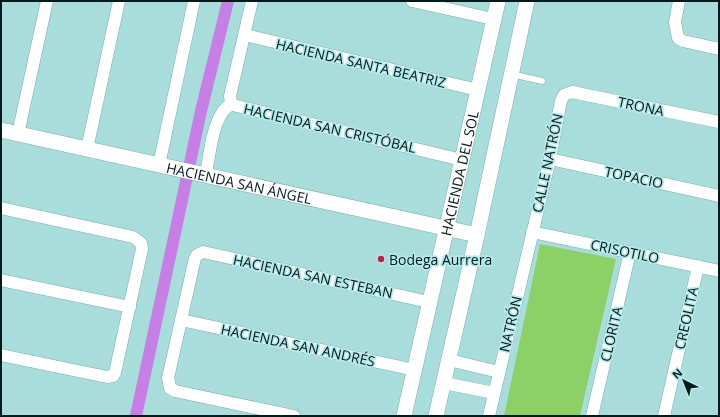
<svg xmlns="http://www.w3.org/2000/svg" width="720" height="417" viewBox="0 0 720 417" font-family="'Open Sans',sans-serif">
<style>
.green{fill:#8ed068}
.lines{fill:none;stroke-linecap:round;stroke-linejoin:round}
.canal{stroke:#c67fe4;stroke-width:12}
.service-casing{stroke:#7baeae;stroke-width:7}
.minor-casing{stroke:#7baeae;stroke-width:13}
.tertiary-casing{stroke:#7baeae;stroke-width:16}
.service{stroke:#fff;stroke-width:6}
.minor{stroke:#fff;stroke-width:12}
.tertiary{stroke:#fff;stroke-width:15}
.poi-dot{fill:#b62443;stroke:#b6eaea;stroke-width:1.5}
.labels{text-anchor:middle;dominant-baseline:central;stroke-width:3.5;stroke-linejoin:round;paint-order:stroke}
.street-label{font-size:14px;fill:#041919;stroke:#b6eaea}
.poi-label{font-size:14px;fill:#041919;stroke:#b6eaea;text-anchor:start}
</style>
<rect width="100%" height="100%" fill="#a9dddc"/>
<path class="green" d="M540,244l76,15 -36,157h-76z"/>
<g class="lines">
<path class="canal" d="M136,416l65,-305 27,-110"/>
<defs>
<path id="service" d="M511,74l31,7"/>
<g id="minor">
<path d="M412,1l81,18"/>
<path d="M679,1l-4,21 3,16 5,3 36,8"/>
<path d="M245,35l233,55"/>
<path d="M231,104l6,2 225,54"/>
<path d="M231,104l-1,-8 22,-95"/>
<path d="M18,134l29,-133"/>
<path d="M87,149l32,-148"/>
<path d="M550,159l169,37"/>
<path d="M159,165l35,-164"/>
<path d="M206,175c3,-18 6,-47 16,-62 2,-4 6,-6 9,-9"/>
<path d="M1,208l132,29 8,6 1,6 -27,124 -2,3 -6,1 -106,-22"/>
<path d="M532,232l187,39"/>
<path d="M1,280l129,27"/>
<path d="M181,320l234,50"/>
<path d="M449,360l50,12"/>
<path d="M444,383l50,10"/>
<path d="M294,416l-119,-25 -5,-3 -2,-10 27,-120 2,-3 6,-3 226,50"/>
<path d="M489,416l61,-257 11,-58 3,-6 8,-3 147,30"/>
<path d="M592,416l38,-164"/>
<path d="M664,416l34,-150"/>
</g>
<g id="tertiary">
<path id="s1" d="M1,130l476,105"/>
<path id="s2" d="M404,416l94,-415"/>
<path d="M436,416l41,-181 50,-234"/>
</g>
</defs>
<use href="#service" class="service-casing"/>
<use href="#minor" class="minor-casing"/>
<use href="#tertiary" class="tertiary-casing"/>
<use href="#service" class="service"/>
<use href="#minor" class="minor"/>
<use href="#tertiary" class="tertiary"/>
</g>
<circle class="poi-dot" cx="381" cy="259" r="4"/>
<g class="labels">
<g class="street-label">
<text transform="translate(361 63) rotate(13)">HACIENDA SANTA BEATRIZ</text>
<text transform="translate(641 106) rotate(12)">TRONA</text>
<text transform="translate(330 128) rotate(13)">HACIENDA SAN CRISTÓBAL</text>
<text transform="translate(547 163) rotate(-78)">CALLE NATRÓN</text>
<text stroke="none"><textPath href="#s2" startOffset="249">HACIENDA DEL SOL</textPath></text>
<text transform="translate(634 177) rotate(12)">TOPACIO</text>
<text stroke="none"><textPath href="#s1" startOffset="244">HACIENDA SAN ÁNGEL</textPath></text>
<text transform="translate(625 251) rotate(12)">CRISOTILO</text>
<text transform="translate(313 276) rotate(12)">HACIENDA SAN ESTEBAN</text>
<text transform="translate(686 318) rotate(-77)">CREOLITA</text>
<text transform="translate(510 324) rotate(-77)">NATRÓN</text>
<text transform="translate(611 334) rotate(-77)">CLORITA</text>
<text transform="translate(298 345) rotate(12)">HACIENDA SAN ANDRÉS</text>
</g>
<g class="poi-label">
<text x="389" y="259">Bodega Aurrera</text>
</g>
</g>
<rect width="720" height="417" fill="none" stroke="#041919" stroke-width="4"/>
<g transform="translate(684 381) rotate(317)" stroke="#b6eaea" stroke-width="3" paint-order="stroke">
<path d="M0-3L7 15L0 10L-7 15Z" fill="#041919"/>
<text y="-6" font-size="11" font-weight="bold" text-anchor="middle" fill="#041919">N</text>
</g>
</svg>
